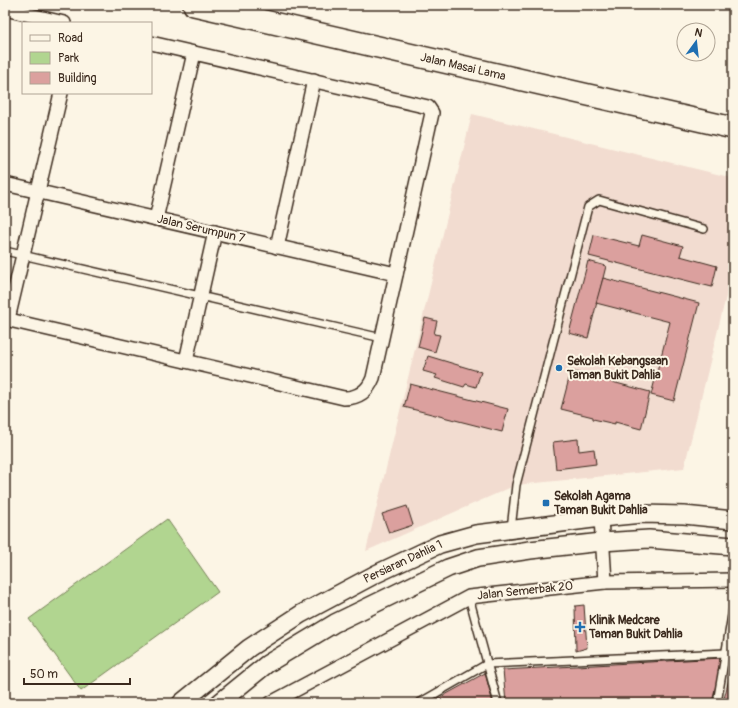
<svg xmlns="http://www.w3.org/2000/svg" width="738" height="708" viewBox="0 0 738 708" font-family="Pangolin,sans-serif">
<style>
.built{fill:#f2dcd0}
.park{fill:#b1d590;stroke:#768057}
.building{fill:#dba09e;stroke:#3b2a1e}
.lines{fill:none;stroke-linecap:round;stroke-linejoin:round}
.service-casing{stroke:#3b2a1e;stroke-width:10}
.minor-casing{stroke:#3b2a1e;stroke-width:16}
.tertiary-casing{stroke:#3b2a1e;stroke-width:20}
.primary-casing{stroke:#3b2a1e;stroke-width:24}
.service{stroke:#fcf5e5;stroke-width:7}
.minor{stroke:#fcf5e5;stroke-width:13}
.tertiary{stroke:#fcf5e5;stroke-width:17}
.primary{stroke:#fcf5e5;stroke-width:21}
.poi-dot{fill:#1f6fb2;stroke:#fcf5e5;stroke-width:1.5}
.labels{text-anchor:middle;dominant-baseline:central;stroke-width:4;stroke-linejoin:round;paint-order:stroke}
.street-label{font-size:12px;fill:#3b2a1e;stroke:#fcf5e5}
.poi-label{font-size:12px;font-weight:bold;fill:#3b2a1e;stroke:#fcf5e5;text-anchor:start}
</style>
<rect width="100%" height="100%" fill="#fcf5e5"/>
<filter id="ink" filterUnits="userSpaceOnUse"><feTurbulence type="fractalNoise" baseFrequency=".025" numOctaves="2"/><feDisplacementMap in="SourceGraphic" scale="8" xChannelSelector="R" yChannelSelector="G"/><feConvolveMatrix kernelMatrix="1 2 1 2 8 2 1 2 1" color-interpolation-filters="sRGB"/></filter>
<g filter="url(#ink)">
<path class="built" d="M472,114l261,64v90l-49,200 -168,17 -150,66z"/>
<path class="park" d="M167,519l51,73 -137,99 -52,-72z"/>
<g class="building">
<path d="M594,235l45,11 3,-11 41,11 -3,10 37,10 -5,21 -123,-31z"/>
<path d="M588,261l18,5 -18,72 -19,-5z"/>
<path d="M603,278l96,25 -25,98 -23,-6 19,-73 -74,-19z"/>
<path d="M425,318l12,3 -3,13 6,1 -5,17 -17,-5z"/>
<path d="M428,356l53,16 -5,15 -10,-3 -2,3 -29,-9 2,-3 -14,-4z"/>
<path d="M571,371l79,21 -9,37 -26,-7v2l-22,-5v-2l-32,-8z"/>
<path d="M410,384l98,25 -6,23 -98,-25z"/>
<path d="M578,439l1,12 15,-2 2,15 -40,5 -3,-27z"/>
<path d="M407,506l6,19 -24,8 -7,-19z"/>
<path d="M584,605l3,43 -11,3 -1,-45z"/>
<path d="M722,658l-10,45h-206l-3,-33z"/>
<path d="M733,663v40h-10z"/>
<path d="M485,673l8,30h-63z"/>
</g>
<g class="lines">
<defs>
<g id="service">
<path d="M5,251l377,87"/>
<path d="M511,529l5,-44 72,-278 11,-7 105,29"/>
<path d="M469,597l29,106"/>
<path d="M419,703l68,-39 239,-11 7,3"/>
<path d="M717,703l16,-94"/>
</g>
<g id="minor">
<path d="M5,9l59,14"/>
<path d="M5,184l391,90"/>
<path d="M156,219l38,-166"/>
<path d="M277,247l37,-167"/>
<path d="M5,319l339,79c14,0 24,-7 29,-20l59,-265 -4,-6 -277,-64"/>
<path d="M8,319l53,-226"/>
<path d="M186,361l29,-129"/>
<path d="M601,518l4,64"/>
<path d="M271,703l198,-106 136,-15 128,-2"/>
</g>
<g id="tertiary">
<path d="M181,703l68,-55 52,-34 75,-40 64,-30 36,-10 125,-16 41,-4 42,1 49,5"/>
<path d="M219,703l48,-39 68,-41 113,-55 30,-10 52,-8 72,-8 47,-3 84,7"/>
</g>
<path id="primary" d="M194,5l539,123"/>
</defs>
<use href="#service" class="service-casing"/>
<use href="#minor" class="minor-casing"/>
<use href="#tertiary" class="tertiary-casing"/>
<use href="#primary" class="primary-casing"/>
<use href="#service" class="service"/>
<use href="#minor" class="minor"/>
<use href="#tertiary" class="tertiary"/>
<use href="#primary" class="primary"/>
</g>
</g>
<g class="poi-dot">
<circle cx="559" cy="368" r="4"/>
<rect x="542" y="499" width="8" height="8" rx="2"/>
<path d="M578 621h4v4h4v4h-4v4h-4v-4h-4v-4h4z"/>
</g>
<g class="labels">
<g class="street-label">
<text transform="translate(463 67) rotate(13)">Jalan Masai Lama</text>
<text transform="translate(201 229) rotate(13)">Jalan Serumpun 7</text>
<text transform="translate(403 562) rotate(-25)">Persiaran Dahlia 1</text>
<text transform="translate(525 591) rotate(-6)">Jalan Semerbak 20</text>
</g>
<g class="poi-label">
<text x="567" y="361">Sekolah Kebangsaan<tspan x="567" dy="14">Taman Bukit Dahlia</tspan></text>
<text x="554" y="496">Sekolah Agama<tspan x="554" dy="14">Taman Bukit Dahlia</tspan></text>
<text x="589" y="620">Klinik Medcare<tspan x="589" dy="14">Taman Bukit Dahlia</tspan></text>
</g>
</g>
<rect width="738" height="708" fill="none" stroke="#fcf5e5" stroke-width="20"/>
<rect x="10" y="10" width="718" height="688" fill="none" stroke="#3b2a1e" stroke-width="1.5" filter="url(#ink)"/>
<rect x="22" y="22" width="130" height="72" fill="#fcf5e5" stroke="#afa495"/>
<rect x="30" y="35" width="20" height="6" fill="#fcf5e5" stroke="#afa495"/>
<text x="58" y="42" font-size="12" fill="#3b2a1e">Road</text>
<rect x="30" y="52" width="20" height="12" fill="#b1d590" stroke="#afa495"/>
<text x="58" y="62" font-size="12" fill="#3b2a1e">Park</text>
<rect x="30" y="72" width="20" height="12" fill="#dba09e" stroke="#afa495"/>
<text x="58" y="82" font-size="12" fill="#3b2a1e">Building</text>
<g transform="translate(696 42) rotate(15)"><circle r="19" fill="#fcf5e5" stroke="#afa495"/>
<path d="M0-3L7 15L0 10L-7 15Z" fill="#1f6fb2"/>
<text y="-6" font-size="11" font-weight="bold" text-anchor="middle" fill="#3b2a1e">N</text>
</g>
<path d="M24 678v6h106v-6" fill="none" stroke="#3b2a1e" stroke-width="2"/>
<text x="30" y="678" font-size="12" fill="#3b2a1e" stroke="#fcf5e5" stroke-width="3" paint-order="stroke">50 m</text>
</svg>
